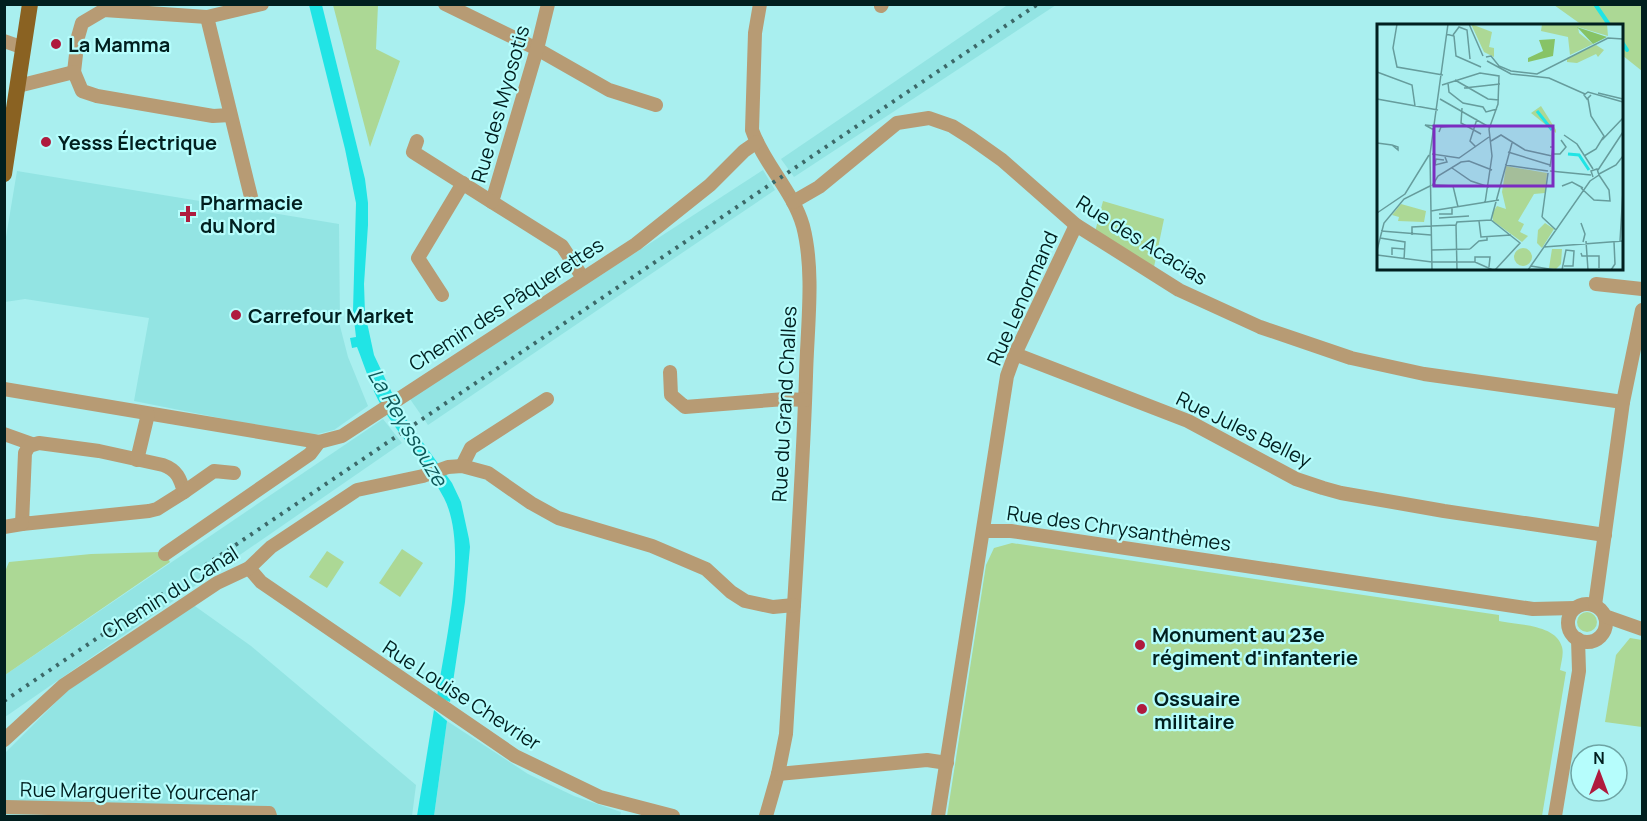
<svg xmlns="http://www.w3.org/2000/svg" width="1647" height="821" viewBox="0 0 1647 821" font-family="Manrope,sans-serif">
<style>
.built{fill:#93e4e3}
.green{fill:#acd895}
.water{fill:#21e4e5}
.lines{fill:none;stroke-linecap:round;stroke-linejoin:round}
.stream{stroke:#21e4e5;stroke-width:4}
.minor{stroke:#b79b74;stroke-width:14}
.major{stroke:#8a6222;stroke-width:16}
.rail{stroke:#3c6868;stroke-width:4;stroke-dasharray:3 6;stroke-linecap:butt}
.poi-dot{fill:#af1b3e;stroke:#b6fdfc;stroke-width:2}
.labels{text-anchor:middle;dominant-baseline:central;stroke-width:4.5;stroke-linejoin:round;paint-order:stroke}
.poi-label{font-size:20px;font-weight:bold;fill:#011f1f;stroke:#b6fdfc;text-anchor:start}
.street-label{font-size:20px;fill:#011f1f;stroke:#b6fdfc}
.water-label{font-size:21px;font-style:italic;fill:#0d5858;stroke:#b6fdfc}
.inset-river{fill:none;stroke:#21e4e5;stroke-width:3}
.inset-road{fill:none;stroke:#669c9c;stroke-width:1.5}
.view{fill:#7b2cbf;fill-opacity:0.15;stroke:#7b2cbf;stroke-width:3}
.inset-edge{fill:none;stroke:#011f1f;stroke-width:3}
</style>
<rect width="100%" height="100%" fill="#a9efef"/>
<g class="built">
<path d="M1009,4l47,1 -262,172 -13,-18z"/>
<path d="M763,170l12,20 -347,235 -18,-26z"/>
<path d="M17,171l322,53 1,102 8,31 20,49 -34,24 -24,6 -176,-35 15,-83 -124,-19 -20,3v-59z"/>
<path d="M383,419l19,24 -397,274v-42z"/>
<path d="M192,604l59,42 165,139 -4,31h-407v-63l62,-62z"/>
<path d="M447,721l81,53 46,22 47,16 -1,4h-186z"/>
</g>
<g class="green">
<path d="M333,5h45l-2,44 24,12 -30,86z"/>
<path d="M1554,5h88v66l-20,-16v-29l-40,-1z"/>
<path d="M1103,201l61,18 -10,48 -59,-35z"/>
<path d="M1012,543l487,72v6c18,4 57,3 63,26 2,7 -1,16 -2,23l6,2 -24,144h-595l39,-251 8,-17z"/>
<path d="M402,549l21,14 -23,34 -21,-14z"/>
<path d="M327,551l17,11 -17,26 -18,-11z"/>
<path d="M160,552l5,2 5,8 -165,113 -1,-101 5,-12 82,-8z"/>
<circle cx="1587" cy="622" r="10"/>
<path d="M1630,638l12,2v87l-37,-5 11,-67z"/>
</g>
<g class="water">
<path d="M309,5h13l43,174 3,24v22l-4,59 1,29 9,42 27,57 51,71 9,19 8,37 1,8 -5,55 -15,100 -13,-5c8,-55 32,-150 7,-199 -17,-33 -43,-60 -62,-91 -11,-19 -17,-40 -25,-60l-5,1 -2,-10 6,-1 -3,-26 3,-108 -11,-54z"/>
<path d="M434,710l13,11 -13,95h-17z"/>
</g>
<g class="lines">
<g class="stream">
<path d="M1595,4l15,22"/>
<path d="M1622,42l5,8"/>
</g>
<g class="minor">
<path d="M445,4l92,45 72,41 47,15"/>
<path d="M548,4l-11,45 -45,153 70,44 21,32"/>
<path d="M760,4l-5,29 -3,97c12,34 41,61 51,96 12,46 4,103 3,150 -4,119 -13,239 -20,358l-8,40 -12,42"/>
<path d="M881,6l1,-2"/>
<path d="M207,17l45,184"/>
<path d="M4,41l20,7"/>
<path d="M74,72l4,-35 4,-14 22,-13 103,7 55,-13"/>
<path d="M18,86l56,-14 8,19 15,5 116,20 17,-1"/>
<path d="M417,141l-4,11 79,50"/>
<path d="M793,202l26,-15 78,-64 32,-5 23,8 19,12 31,22 74,65 103,65 81,37 91,31 73,16 199,28"/>
<path d="M1596,284l46,5"/>
<path d="M442,295l-24,-37 45,-75"/>
<path d="M1015,354l173,67 108,58 27,9 18,5 103,18 161,24"/>
<path d="M670,372l1,23 14,12 100,-8 20,1"/>
<path d="M4,389l315,53 23,-6 294,-192 74,-59 34,-34 13,-9"/>
<path d="M4,434l28,10"/>
<path d="M39,443l60,8 64,14c14,5 17,13 21,27l-27,17 -8,2 -127,13 3,-71 4,-7z"/>
<path d="M137,460l11,-46"/>
<path d="M462,466l9,-18 76,-49"/>
<path d="M184,492l30,-21 20,2"/>
<path d="M4,527l18,-3"/>
<path d="M984,531h27l522,78 42,-1"/>
<path d="M165,554l145,-100 9,-12"/>
<path d="M249,568l12,14 254,174 85,41 73,19"/>
<circle cx="1587" cy="623" r="19"/>
<path d="M1595,605l28,-203 19,-92"/>
<path d="M1605,616l37,13"/>
<path d="M4,740l60,-55 153,-102 32,-15 22,-21 86,-57 66,-14 25,-9 14,-1 26,7 43,30 27,15 94,28 54,23 25,23 14,9 28,6 21,-2"/>
<path d="M778,774l149,-14 20,3"/>
<path d="M5,807l264,6 1,3"/>
<path d="M938,816l69,-440 8,-22 61,-129"/>
<path d="M1555,816l24,-145 -1,-32"/>
</g>
<path class="major" d="M4,174l26,-170"/>
<path class="rail" d="M4,701l1034,-697"/>
</g>
<g class="poi-dot">
<circle cx="56" cy="44" r="6"/>
<circle cx="46" cy="142" r="6"/>
<path d="M185 205h6v6h6v6h-6v6h-6v-6h-6v-6h6z"/>
<circle cx="236" cy="315" r="6"/>
<circle cx="1140" cy="645" r="6"/>
<circle cx="1142" cy="709" r="6"/>
</g>
<g class="labels">
<g class="poi-label">
<text x="68" y="44">La Mamma</text>
<text x="58" y="142">Yesss Électrique</text>
<text x="200" y="202">Pharmacie<tspan x="200" dy="23">du Nord</tspan></text>
<text x="248" y="315">Carrefour Market</text>
<text x="1152" y="634">Monument au 23e<tspan x="1152" dy="23">régiment d'infanterie</tspan></text>
<text x="1154" y="698">Ossuaire<tspan x="1154" dy="23">militaire</tspan></text>
</g>
<g class="street-label">
<text transform="translate(500 104) rotate(-74)">Rue des Myosotis</text>
<text transform="translate(1142 240) rotate(32)">Rue des Acacias</text>
<text transform="translate(1022 298) rotate(-66)">Rue Lenormand</text>
<text transform="translate(506 304) rotate(-33)">Chemin des Pâquerettes</text>
<text transform="translate(784 404) rotate(-87)">Rue du Grand Challes</text>
<text transform="translate(1244 429) rotate(26)">Rue Jules Belley</text>
<text transform="translate(1119 528) rotate(8)">Rue des Chrysanthèmes</text>
<text transform="translate(170 592) rotate(-32)">Chemin du Canal</text>
<text transform="translate(462 695) rotate(33)">Rue Louise Chevrier</text>
<text transform="translate(139 791) rotate(1)">Rue Marguerite Yourcenar</text>
</g>
<g class="water-label">
<text transform="translate(408 427) rotate(59)">La Reyssouze</text>
</g>
</g>
<g transform="translate(1377 24)">
<rect width="246" height="246" fill="#a9efef"/>
<path d="M94,0l21,8 -3,15 5,1v9l-10,-5zM165,0h65l1,12 -30,-9 1,6 14,11 -23,11 -2,-18 -27,-6zM219,21l8,5 -6,7 -2,-3 -19,9 -10,-1v-4zM164,82l15,24v3l-25,-20zM129,142l41,7 -2,20 -11,1 -16,27 6,3 -4,8 8,4 -6,6 -29,-21 -1,-8 5,-7 9,3 -4,-17zM24,180l25,7 -2,11 -26,-1 1,-4 -7,-2zM168,199l9,6 -12,19 -5,-5 1,-13zM137 233a9 9 0 1 1 18 0a9 9 0 1 1-18 0ZM175,225h10l-1,15 -5,5 -7,-1z" fill="#acd895"/>
<path d="M200,3l30,10 -14,7zM178,15l-2,17 -25,6v-4l15,-7 -4,-11z" fill="#87c366"/>
<path class="inset-river" d="M160,87l15,19M191,130l11,1 10,15"/>
<path class="inset-road" d="M20,0l-4,24 4,19 46,8M92,0l14,32M69,10l8,2 2,20 25,11M76,11l6,-8 8,3 3,29M109,33l5,-1 8,10 12,5 26,3 71,-36 15,1M110,37l24,13 38,4 36,16M0,48l35,13 3,21M78,56l33,19 11,1M71,59l1,9 14,11 20,4 3,5 11,-3M65,61l38,-12 19,3 -1,28 -9,25 3,27 -7,47M87,64l36,-4M221,69l25,6M214,71l-4,4 -3,-4 4,-3 35,10M0,75l61,11M63,75l49,28M85,84l-1,15 20,11M57,106l-9,-5 10,1M62,108l2,-5 13,-1M187,111l13,9 16,25M225,116l21,-22M114,117l10,-6 24,15 27,6M0,119l15,2 6,2v3l-6,-5M99,123l-6,-6 7,-22M173,123h3l-3,20M131,128l42,13M55,130l27,4 30,-21M175,130h8l6,-7 -5,-7M207,132l12,-7 8,-13 -13,-20 -3,-17M67,136l-8,-1 -1,6 12,-3 -2,-5M128,141l43,6M75,144l19,13 18,6M221,146l25,-38M173,147l41,4M222,150l17,-9 7,-9M57,161l19,1 5,21M55,162l6,-10 23,-14 8,-1 23,9M185,162l10,-4 11,6M204,164l13,12 16,1 -1,-11 -10,-15M54,187l68,-11M0,189l28,-19 24,-39M62,190h13v-6M165,193l6,-44M165,193l14,13M62,194l30,-2M114,196l21,-77M114,196l29,23 -25,27M102,197l2,16 30,-2M204,199l4,11 -2,8M79,201l1,45M79,201l1,-3 34,-2M54,202l25,-1M4,207l50,4M35,211v-8l19,-1M3,214l25,4 -1,18M209,217l2,29M243,217l3,-50M167,223l79,-6M93,225l9,-8 8,-1v-4M0,226l7,-27 20,-24 26,-13M55,226l38,-1M204,229l1,3h17v12M0,231l55,7h43l18,8M15,231v-7l12,1M98,238v-5h15l-1,10M154,242l24,4M55,246l-2,-116 18,-130M151,246l62,-89 9,-6 -2,-6 -6,2 2,6M185,246l4,-20 8,1 -1,15h-9M234,246l4,-6 -1,-22"/>
<path class="view" d="M57,102h119v60h-119z"/>
<rect width="246" height="246" class="inset-edge"/>
</g>
<rect width="1647" height="821" fill="none" stroke="#011f1f" stroke-width="12"/>
<g transform="translate(1599 773)"><circle r="28" fill="#b6fdfc" stroke="#6ea4a4" stroke-width="1.5"/>
<path d="M0-4.5L10 22L0 15L-10 22Z" fill="#af1b3e"/>
<text y="-9" font-size="16" font-weight="bold" text-anchor="middle" fill="#011f1f">N</text>
</g>
</svg>
